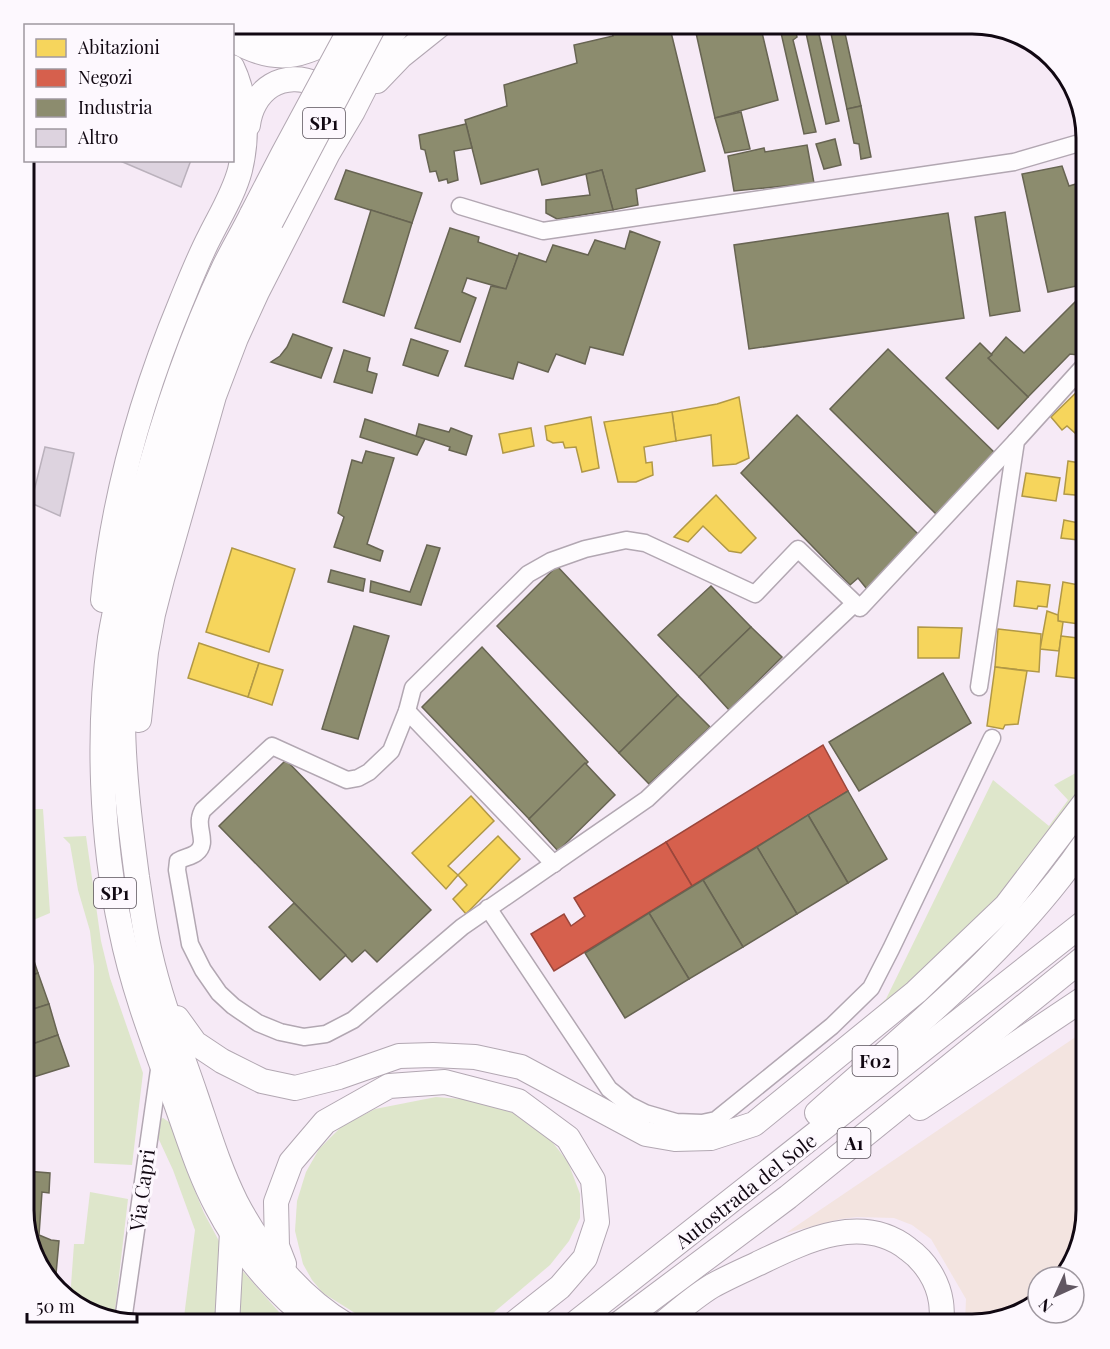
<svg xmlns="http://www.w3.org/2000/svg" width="1110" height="1349" viewBox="0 0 1110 1349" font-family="'Playfair Display',serif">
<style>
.industrial{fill:#f3e4e0}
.green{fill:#dee6cb}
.homes{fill:#f6d55c;stroke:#b19846;stroke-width:1.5}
.shops{fill:#d6604d;stroke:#9b463b;stroke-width:1.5}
.industry{fill:#8c8c6e;stroke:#676452;stroke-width:1.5}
.building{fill:#ddd3df;stroke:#bab1bc;stroke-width:1.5}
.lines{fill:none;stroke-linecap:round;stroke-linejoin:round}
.minor-casing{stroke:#b2a7b2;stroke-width:19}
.major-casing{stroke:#b2a7b2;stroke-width:23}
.highway-casing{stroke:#b2a7b2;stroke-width:26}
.minor{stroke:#fefcfe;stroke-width:16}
.major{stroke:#fefcfe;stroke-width:21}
.highway{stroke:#fefcfe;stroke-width:24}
.highway-bridge-casing{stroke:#b2a7b2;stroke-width:26;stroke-linecap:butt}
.highway-bridge{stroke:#fefcfe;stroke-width:24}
.labels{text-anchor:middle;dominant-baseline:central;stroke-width:6;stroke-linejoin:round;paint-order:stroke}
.shield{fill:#fdf8fe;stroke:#585059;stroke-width:1.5}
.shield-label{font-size:18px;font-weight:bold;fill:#110812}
.street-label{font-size:20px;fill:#110812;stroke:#fdf8fe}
.rim{fill:none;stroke:#110812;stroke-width:3}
</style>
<rect width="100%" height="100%" fill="#f6eaf6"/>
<path class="industrial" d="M1086,1030v181l-15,56 -9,10h-24v26l-3,2 -67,20 -3,-3 1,-23 -35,-60 -19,-14 -18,-7 -37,-1 -16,2 -55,14z"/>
<g class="green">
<path d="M1086,765v24l-117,144 -130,111 47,-45 107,-219 56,46 19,-26 -14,-15 29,-16z"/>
<path d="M24,809h19l7,104 -26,11z"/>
<path d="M86,836l15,105 9,37 33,95 -11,92 -38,-2v-197l-4,-35 -12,-41 -8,-46 -7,-7z"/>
<path d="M436,1097l38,3 42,14 30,20 22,28 12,32v24l-11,23 -19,24 -71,60h-105l-51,-32 -11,-13 -9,-16 -8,-33 2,-30 9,-29 13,-23 23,-23 33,-17z"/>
<path d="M163,1118l9,6 14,45 18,44 15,28v46l-2,38h-34l12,-95 -22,-60 -18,-39 3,-11z"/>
<path d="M90,1192l38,7 -14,120 -32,-9 -12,-11 4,-55h10z"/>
<path d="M239,1267l40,45 16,13h-62z"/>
</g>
<g class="homes">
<path d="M1086,383v41l-11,9 -8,-7 -5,4 -11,-13z"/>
<path d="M739,397l10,61 -13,6 -23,2 -2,-31 -35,6 -4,-29 45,-8z"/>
<path d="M672,412l4,29 -32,6 2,16 6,-1 1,13 -17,7h-18l-14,-60z"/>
<path d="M591,417l8,51 -17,4 -6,-25 -11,1 -2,-6 -10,1 -6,-3 -2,-14z"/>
<path d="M531,428l3,18 -31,7 -4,-19z"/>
<path d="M1068,461l18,3v32l-22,-2z"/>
<path d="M1026,473l34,5 -4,23 -34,-5z"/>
<path d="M716,495l40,43 -15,15 -12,-2 -26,-25 -15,16 -14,-5z"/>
<path d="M1086,514v30h-4z"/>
<path d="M1064,520l15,3 -1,17 -17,-2z"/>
<path d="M232,548l63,21 -26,83 -63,-20z"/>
<path d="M1083,548h3v24l-5,-1z"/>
<path d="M1017,581l33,4 -3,22 -9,-1 -1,3 -23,-3z"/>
<path d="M1063,582l16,3 -3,23 10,2v15l-28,-4v-6z"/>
<path d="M1047,611l11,4v6l5,1 -4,29 -19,-2z"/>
<path d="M918,627l44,1 -3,30h-41z"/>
<path d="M998,629l43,5 -2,38 -44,-5z"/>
<path d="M1061,636l25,3v11l-4,29 -26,-3z"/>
<path d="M199,643l60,20 -11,34 -60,-19z"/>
<path d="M259,663l24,7 -11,35 -24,-8z"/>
<path d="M995,667l32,4 -9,53 -13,1 -2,4 -16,-3z"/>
<path d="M471,796l23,25 -46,45 10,9 -12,14 -34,-36z"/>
<path d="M498,836l22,23 -54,55 -13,-15 14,-14 -9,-10z"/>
</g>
<g class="shops">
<path d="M823,745l25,46 -156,95 -26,-44z"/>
<path d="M666,842l26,44 -138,85 -23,-37 33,-20 7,12 14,-10 -11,-18z"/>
</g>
<g class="industry">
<path d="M610,24h59l36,147 -69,18 2,16 -25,5 -11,-40 -60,15 -4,-16 -57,15 -16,-64 42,-14 -3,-21 73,-22 -3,-18 39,-9z"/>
<path d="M694,24h66l18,76 -63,18z"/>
<path d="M779,24h15l3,13 -4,3 23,92 -12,2z"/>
<path d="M829,24h14l18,82 -14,3z"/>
<path d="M818,30l21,91 -13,3 -20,-91z"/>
<path d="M861,106l10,51 -10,2 -2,-15 -5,-1 -7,-34z"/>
<path d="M741,112l9,37 -25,4 -10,-35z"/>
<path d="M466,124l6,24 -18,3 4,29 -10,3 -1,-4 -8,2 -3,-10 -6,1 -5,-22 -4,-1 -2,-14z"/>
<path d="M835,139l6,26 -17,4 -8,-25z"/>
<path d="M807,145l7,38 -80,8 -6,-35 36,-8 1,4z"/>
<path d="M1062,166l7,20 17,-5v103l-38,8 -26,-118z"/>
<path d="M346,170l76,23 -10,30 -77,-24z"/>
<path d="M602,170l11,40 -56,9 -11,-6v-13l44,-5 -4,-21z"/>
<path d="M371,210l41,13 -28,93 -41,-14z"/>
<path d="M1005,212l15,99 -30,5 -15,-99z"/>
<path d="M948,213l16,105 -215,31 -15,-104z"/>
<path d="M450,228l29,9 -1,5 40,14 -12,33 -39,-11 -5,14 14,6 -16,44 -45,-14z"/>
<path d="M630,231l30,11 -37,113 -33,-8 -5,17 -29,-10 -8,18 -30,-10 -5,17 -48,-13 26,-80 15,3 13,-36 27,9 7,-17 35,10 7,-15 30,9z"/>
<path d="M1086,300v56l-16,-2 -42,43 -40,-39 18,-21 18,16 51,-51z"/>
<path d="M293,334l39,14 -11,30 -50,-16 9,-6 7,-9z"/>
<path d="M411,339l37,12 -10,25 -35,-11z"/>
<path d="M980,343l12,12 -4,3 40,39 -30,32 -52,-51z"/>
<path d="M888,349l108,105 -59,61 -107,-106z"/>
<path d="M344,350l26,8 -3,13 10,3 -5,19 -38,-11z"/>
<path d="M797,415l122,120 -52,54 -9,-11 -8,7 -109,-112z"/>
<path d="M365,419l60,20 -8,16 -57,-18z"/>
<path d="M419,424l30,8 2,-4 21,8 -6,19 -17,-5 1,-3 -34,-11z"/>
<path d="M366,451l28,7 -27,86 16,7 -3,10 -46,-14 10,-30 -6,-4 14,-53 10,3z"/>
<path d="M427,545l13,3 -19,57 -51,-13 1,-11 39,11z"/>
<path d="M557,566l121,129 -59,58 -122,-127z"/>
<path d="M331,570l34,9 -2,12 -35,-9z"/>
<path d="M711,586l40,41 -52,50 -41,-42z"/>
<path d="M354,626l35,10 -31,103 -36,-10z"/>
<path d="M751,627l31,30 -53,53 -30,-33z"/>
<path d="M482,647l106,115 -59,57 -107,-112z"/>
<path d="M943,673l28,50 -112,68 -30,-49z"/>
<path d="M678,695l32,32 -61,57 -30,-31z"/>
<path d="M286,760l145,150 -54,52 -12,-12 -13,12 -133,-136z"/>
<path d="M585,763l30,32 -57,56 -29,-32z"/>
<path d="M848,791l39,68 -39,24 -40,-68z"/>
<path d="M808,815l40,68 -51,31 -40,-67z"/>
<path d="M757,847l40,67 -54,33 -40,-67z"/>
<path d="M703,880l40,67 -54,32 -40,-66z"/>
<path d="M294,903l52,52 -26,25 -51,-53z"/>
<path d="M649,913l40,66 -64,39 -40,-65z"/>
<path d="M27,940l11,33 -14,5v-37z"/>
<path d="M38,973l11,31 -25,8v-34z"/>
<path d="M49,1004l9,31 -34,12v-35z"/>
<path d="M58,1035l11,31 -45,14v-33z"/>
<path d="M24,1106l8,1 -6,64 24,2 -1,20 -7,-1 -3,43 12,5 8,1 -4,44 -11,-11 -20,-63z"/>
</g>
<g class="building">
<path d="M118,160h73l-10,27z"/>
<path d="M45,447l29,6 -14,63 -29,-13z"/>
<path d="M24,561l9,2 -9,43z"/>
</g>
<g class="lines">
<defs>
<g id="minor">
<path d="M460,206l83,25 471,-69 72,-21"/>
<path d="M855,603l-208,196 -185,128 -109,93 -27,14 -22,3 -24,-5 -22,-9 -25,-17 -14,-13 -16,-23 -13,-26 -13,-74 1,-9c6,-4 13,-4 18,-8 12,-9 2,-22 4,-34 0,-2 2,-8 3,-9l69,-64 75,34 11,-2 11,-6 22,-21 16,-40 6,-23 115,-114 23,-13 34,-12 41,-9 19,3 110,51 43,-45 62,59 156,-167"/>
<path d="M979,687l37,-246 67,-74h3"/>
<path d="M407,711l147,153"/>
<path d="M488,908l121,181 20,16 16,8 31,9 26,1 14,-3 116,-94 39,-38 20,-39 101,-211"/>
<path d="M123,1321l37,-258"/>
</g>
<path id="major" d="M232,41c50,30 78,13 122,-12"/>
<g id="highway">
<path d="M211,24l1,2"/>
<path d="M239,24c27,24 68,23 95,0"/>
<path d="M377,81l24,-25 40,-32"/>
<path d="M248,125c1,-8 3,-15 7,-22 17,-31 59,-31 79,-4"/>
<path d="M252,214c-9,18 -19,35 -28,53 -35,74 -61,152 -82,231 -12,46 -24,93 -32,140 -13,92 -9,201 11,292 11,55 31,108 50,160 15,39 26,80 46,117 24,46 59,86 100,118"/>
<path d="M271,222c-28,52 -54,106 -74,163 -13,35 -23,72 -33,108 -22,72 -40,148 -41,223 0,53 7,108 14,161 4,25 7,51 13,76 11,49 30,96 46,143 12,35 23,72 40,106 25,48 63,95 110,123"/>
<path d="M103,600c10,-102 39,-204 78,-298 9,-22 18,-45 29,-66 11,-22 24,-43 30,-66 8,-33 7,-72 -8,-103"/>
<path d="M139,720l7,-68 7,-38 9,-35 52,-183 22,-58 21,-46 71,-139 25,-42 39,-77 8,-10"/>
<path d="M177,1018l18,25 27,18 40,20 33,7 44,-11 60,-21 34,-1 42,2 46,10 125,67 29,5 36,-1 43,-14 162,-132 90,-86 80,-105"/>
<path d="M920,1108l166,-111"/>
<path d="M817,1113c94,-84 197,-165 269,-271"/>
<path d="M284,1264l-7,-18 -1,-44 15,-40 34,-40 64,-36 56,-4 73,19 50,37 25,42 4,42 -12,36 -25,29 -48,38"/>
<path d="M227,1325l5,-93"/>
<path d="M573,1325l513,-404"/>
<path d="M617,1325l171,-128 298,-241"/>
<path d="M661,1325c16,-13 33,-28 51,-39 14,-8 30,-15 45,-22 46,-22 104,-52 151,-15 17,12 30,32 33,53 1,7 1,15 1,23"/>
</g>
</defs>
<use href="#minor" class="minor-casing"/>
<use href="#major" class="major-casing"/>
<use href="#highway" class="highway-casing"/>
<use href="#minor" class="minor"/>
<use href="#major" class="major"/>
<use href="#highway" class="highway"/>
<defs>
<g id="highway-bridge">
<path d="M252,214l31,-60 70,-130"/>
<path d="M271,222l104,-198"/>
</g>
</defs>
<use href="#highway-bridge" class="highway-bridge-casing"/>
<use href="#highway-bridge" class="highway-bridge"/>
</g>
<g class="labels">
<g class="shield">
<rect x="303" y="108" width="42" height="30" rx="4.5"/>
<rect x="94" y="878" width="42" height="30" rx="4.5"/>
<rect x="852.5" y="1046" width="45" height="30" rx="4.5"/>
<rect x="837.5" y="1128" width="33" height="30" rx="4.5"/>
</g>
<g class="shield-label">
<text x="324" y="123">SP1</text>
<text x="115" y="893">SP1</text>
<text x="875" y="1061">F02</text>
<text x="854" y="1143">A1</text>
</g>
<g class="street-label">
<text transform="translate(141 1190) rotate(-82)">Via Capri</text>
<text transform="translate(745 1190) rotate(-38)">Autostrada del Sole</text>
</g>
</g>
<path d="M0 0H1110V1349H0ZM138 34H972A104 104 0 0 1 1076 138V1210A104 104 0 0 1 972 1314H138A104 104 0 0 1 34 1210V138A104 104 0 0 1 138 34Z" fill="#fdf8fe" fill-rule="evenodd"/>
<path class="rim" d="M138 34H972A104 104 0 0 1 1076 138V1210A104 104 0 0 1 972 1314H138A104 104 0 0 1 34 1210V138A104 104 0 0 1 138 34Z"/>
<rect x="24" y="24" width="210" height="138" fill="#fdf8fe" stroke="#9f98a0" stroke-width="1.5"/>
<rect x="36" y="39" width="30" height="18" fill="#f6d55c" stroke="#9f98a0" stroke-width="1.5"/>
<text x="78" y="54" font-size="18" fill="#110812">Abitazioni</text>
<rect x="36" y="69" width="30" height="18" fill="#d6604d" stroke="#9f98a0" stroke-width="1.5"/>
<text x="78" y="84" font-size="18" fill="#110812">Negozi</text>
<rect x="36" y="99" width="30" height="18" fill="#8c8c6e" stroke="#9f98a0" stroke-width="1.5"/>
<text x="78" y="114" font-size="18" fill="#110812">Industria</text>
<rect x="36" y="129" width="30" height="18" fill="#ddd3df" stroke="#9f98a0" stroke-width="1.5"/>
<text x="78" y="144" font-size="18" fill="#110812">Altro</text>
<g transform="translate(1056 1295) rotate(225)"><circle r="28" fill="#fdf8fe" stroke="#9f98a0" stroke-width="1.5"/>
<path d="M0-4.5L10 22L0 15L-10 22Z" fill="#615762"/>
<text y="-9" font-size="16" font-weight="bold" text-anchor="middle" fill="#110812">N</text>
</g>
<path d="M27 1313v9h110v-9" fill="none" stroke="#110812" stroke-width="3"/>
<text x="36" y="1313" font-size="18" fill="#110812" stroke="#fdf8fe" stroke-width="4.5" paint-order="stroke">50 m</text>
</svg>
